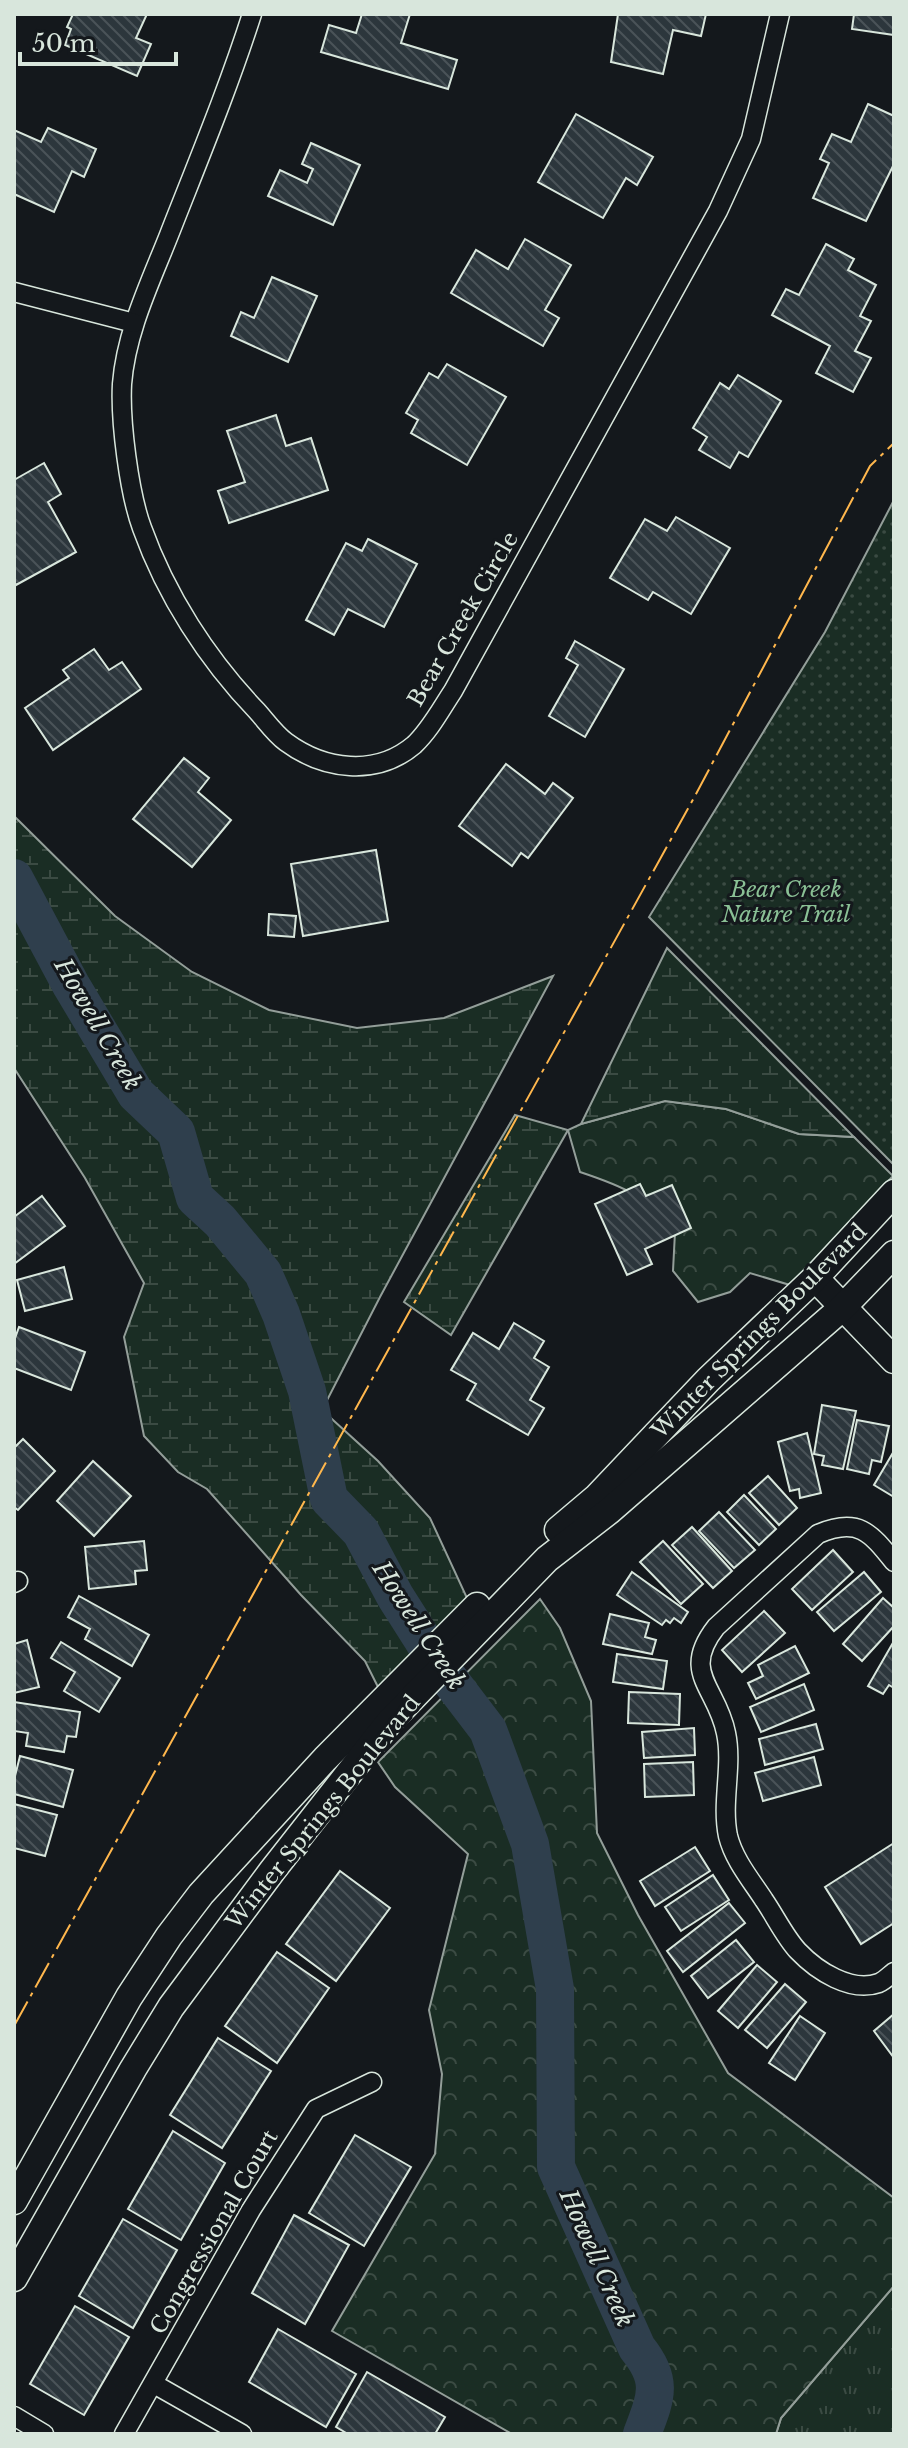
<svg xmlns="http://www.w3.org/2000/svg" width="908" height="2448" viewBox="0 0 908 2448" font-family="'Libre Baskerville',serif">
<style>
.grass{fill:url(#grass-tufts);stroke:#939e99;stroke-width:2}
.forest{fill:url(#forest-crowns);stroke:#939e99;stroke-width:2}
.wetland{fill:url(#wetland-marsh);stroke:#939e99;stroke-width:2}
.park{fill:url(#park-dots);stroke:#939e99;stroke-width:2}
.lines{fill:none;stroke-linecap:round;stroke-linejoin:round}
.river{stroke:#2f3f4d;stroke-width:38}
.building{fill:url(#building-back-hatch);stroke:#d8e6dc;stroke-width:2}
.street-casing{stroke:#d8e6dc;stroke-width:21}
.secondary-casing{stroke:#d8e6dc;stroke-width:29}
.street{stroke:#14181c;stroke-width:18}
.secondary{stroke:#14181c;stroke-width:26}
.power{stroke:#ffb74d;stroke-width:2;stroke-dasharray:28 6 4 6;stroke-linecap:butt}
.labels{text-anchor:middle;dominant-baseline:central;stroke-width:6;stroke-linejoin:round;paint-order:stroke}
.street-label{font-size:22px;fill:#d8e6dc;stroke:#14181c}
.park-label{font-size:22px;font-style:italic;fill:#8ac095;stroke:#14181c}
.water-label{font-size:24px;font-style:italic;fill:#d8e6dc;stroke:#14181c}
</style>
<defs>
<pattern id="grass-tufts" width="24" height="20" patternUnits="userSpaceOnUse" patternTransform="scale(2)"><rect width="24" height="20" fill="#1a2d24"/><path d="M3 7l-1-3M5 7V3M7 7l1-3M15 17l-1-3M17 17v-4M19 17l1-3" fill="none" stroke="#3b4b43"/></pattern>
<pattern id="forest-crowns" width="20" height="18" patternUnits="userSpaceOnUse" patternTransform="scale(2)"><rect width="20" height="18" fill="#1a2d24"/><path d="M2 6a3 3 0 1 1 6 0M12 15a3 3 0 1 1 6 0" fill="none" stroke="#3b4b43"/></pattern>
<pattern id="wetland-marsh" width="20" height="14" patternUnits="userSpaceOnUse" patternTransform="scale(2)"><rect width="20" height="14" fill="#1a2d24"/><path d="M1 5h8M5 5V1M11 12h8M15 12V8" fill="none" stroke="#3b4b43"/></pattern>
<pattern id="park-dots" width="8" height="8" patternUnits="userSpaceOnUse" patternTransform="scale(2)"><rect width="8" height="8" fill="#1a2d24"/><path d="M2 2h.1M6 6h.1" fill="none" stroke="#3b4b43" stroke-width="1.8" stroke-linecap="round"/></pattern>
<pattern id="building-back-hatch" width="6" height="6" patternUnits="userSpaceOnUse" patternTransform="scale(2)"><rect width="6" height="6" fill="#2c363c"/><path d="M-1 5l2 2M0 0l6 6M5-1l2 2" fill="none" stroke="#4a5358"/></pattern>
</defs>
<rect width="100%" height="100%" fill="#14181c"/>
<path class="grass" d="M894,2286v148h-118l5,-16z"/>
<g class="forest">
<path d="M665,1101l61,8 73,25 55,3 39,39 -103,109 -40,-12 -20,19 -32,10 -25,-31 2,-39c-34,-38 -47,-44 -95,-60l-12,-42 13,-6z"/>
<path d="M540,1599l20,29 31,73 6,132 41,82 90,158 166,125v88l-113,132 -5,16h-264l-180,-103 103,-177 7,-80 -13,-64 39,-156 -73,-67 -17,-25z"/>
</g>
<g class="wetland">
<path d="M14,816l101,100 77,56 77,38 88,18 87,-10 109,-42 -173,321 -58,113 56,51 52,57 37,80 -89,89 -13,-26 -64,-66 -94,-106 -29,-17 -34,-36 -20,-99 20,-54 -59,-105 -71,-110z"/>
<path d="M667,948l187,189 -55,-3 -73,-25 -61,-8 -84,23z"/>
<path d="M515,1115l53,15 -117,205 -47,-33z"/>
</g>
<path class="park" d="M894,500v665l-245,-248 176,-285z"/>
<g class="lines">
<path class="river" d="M14,878l57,107 65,109 40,38 19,66 25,23 43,52 18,41 26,77 22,108 32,33 34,64 45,71 48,63 42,114 25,145 1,178 81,181c27,33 19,49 5,86"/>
</g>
<g class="building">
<path d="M73,14h74l-11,24 15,6 -14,32 -72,-31 6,-16 -4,-2z"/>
<path d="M362,14h48l-9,29 56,17 -9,29 -127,-37 8,-27 27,8z"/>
<path d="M618,14h88l-5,22 -28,-6 -10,44 -52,-12z"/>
<path d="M854,14h40v21l-42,-6z"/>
<path d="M868,104l26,12v48l-28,57 -53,-23 16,-35 -9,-4 12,-25 19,8z"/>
<path d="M576,114l77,43 -16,28 -11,-7 -23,40 -65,-36z"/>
<path d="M48,128l48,21 -12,28 -12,-6 -18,41 -40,-18v-64l27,12z"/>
<path d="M311,143l49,22 -27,60 -65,-29 12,-26 27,13 6,-14 -11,-5z"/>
<path d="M525,239l46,26 -26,45 14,8 -16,28 -92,-53 25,-43 32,19z"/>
<path d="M826,244l28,15 -6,11 28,15 -16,31 11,5 -16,30 16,7 -18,34 -37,-19 14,-27 -58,-31 14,-26 13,6z"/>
<path d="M272,277l45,19 -29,66 -57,-26 10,-24 13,6z"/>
<path d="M447,364l59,33 -39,68 -56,-32 7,-13 -12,-7 23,-40 9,5z"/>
<path d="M738,375l43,26 -33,56 -9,-5 -9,16 -31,-18 8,-13 -14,-9 27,-45 9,6z"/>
<path d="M276,415l10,31 25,-8 17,52 -99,33 -11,-32 27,-9 -18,-51z"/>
<path d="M44,463l17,31 -13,8 28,50 -60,33 -2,-4v-101z"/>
<path d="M676,517l54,31 -39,66 -38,-22 -5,8 -38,-22 35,-59 22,12z"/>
<path d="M368,539l49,25 -33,63 -36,-18 -14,26 -28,-15 40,-77 16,8z"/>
<path d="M575,641l49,28 -39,68 -36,-21 29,-51 -12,-7z"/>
<path d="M94,649l15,21 13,-8 19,27 -88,61 -28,-42 44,-30 -6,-8z"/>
<path d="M184,758l25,20 -11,14 33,28 -39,47 -59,-48z"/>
<path d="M506,764l39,30 8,-11 20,15 -45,60 -7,-5 -9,13 -53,-40z"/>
<path d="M376,850l12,71 -85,15 -12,-72z"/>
<path d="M269,914l27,2 -2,21 -26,-2z"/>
<path d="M640,1184l6,12 26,-11 19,43 -46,21 7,15 -25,11 -32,-71z"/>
<path d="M42,1196l23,30 -51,38v-47z"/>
<path d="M64,1267l8,32 -47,12 -8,-31z"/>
<path d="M514,1323l30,18 -10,17 15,9 -19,33 14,8 -16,27 -61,-35 9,-16 -25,-14 22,-37 26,16z"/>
<path d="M19,1327l66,25 -14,38 -57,-22v-27z"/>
<path d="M822,1405l34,6 -13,58 -21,-4 2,-9 -10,-2z"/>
<path d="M857,1420l32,6 -8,36 -9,-2 -3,14 -22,-5z"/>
<path d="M807,1433l14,60 -21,5 -1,-9 -9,2 -12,-49z"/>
<path d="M23,1439l32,32 -37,39 -4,-3v-59z"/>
<path d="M894,1451v46l-20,-12z"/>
<path d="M93,1461l38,35 -37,40 -37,-35z"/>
<path d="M768,1476l29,32 -18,17 -30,-32z"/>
<path d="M744,1495l32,34 -17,16 -32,-33z"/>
<path d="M719,1512l36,38 -21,18 -35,-37z"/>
<path d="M692,1527l40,44 -19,17 -41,-43z"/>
<path d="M144,1541l3,29 -12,1 1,13 -47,5 -4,-42z"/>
<path d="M663,1541l40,43 -22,20 -41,-42z"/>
<path d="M833,1550l20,22 -41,38 -20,-21z"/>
<path d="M632,1572l56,40 -7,11 -7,-5 -4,5 -4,-3 -4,5 -45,-30z"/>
<path d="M864,1572l17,20 -47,39 -17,-19z"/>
<path d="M79,1596l70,39 -17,31 -47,-27 5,-10 -22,-12z"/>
<path d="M883,1598l11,10v18l-32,35 -19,-17z"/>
<path d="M764,1611l21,22 -43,39 -20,-22z"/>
<path d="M610,1614l39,9 -4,14 11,3 -4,14 -49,-10z"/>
<path d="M27,1640l12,47 -25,6v-49z"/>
<path d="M894,1641v47l-5,-3 -6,9 -15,-8z"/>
<path d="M61,1642l59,36 -21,34 -35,-21 11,-19 -24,-14z"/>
<path d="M795,1646l14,27 -53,26 -8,-16 15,-7 -5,-11z"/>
<path d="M617,1654l50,7 -4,28 -50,-7z"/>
<path d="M804,1684l10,26 -53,22 -11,-25z"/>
<path d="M629,1692l51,2 -1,31 -51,-2z"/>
<path d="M14,1702l66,10 -4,25 -9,-1 -3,16 -38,-6 2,-13 -14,-2z"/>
<path d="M816,1724l7,25 -58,16 -6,-26z"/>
<path d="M694,1728l1,27 -51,3 -2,-26z"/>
<path d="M20,1756l53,14 -10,37 -49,-13v-14z"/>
<path d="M814,1757l7,28 -58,16 -8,-28z"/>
<path d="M693,1762l1,33 -49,2 -1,-33z"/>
<path d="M14,1804l43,11 -12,41 -31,-8z"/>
<path d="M894,1843v80l-33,21 -36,-57z"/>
<path d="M695,1847l15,24 -55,35 -15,-25z"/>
<path d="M340,1871l50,37 -54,73 -50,-37z"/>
<path d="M713,1875l16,25 -48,31 -16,-24z"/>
<path d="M729,1903l16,20 -62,49 -16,-21z"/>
<path d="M736,1940l18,22 -46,36 -17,-22z"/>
<path d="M277,1952l52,36 -52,75 -52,-37z"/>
<path d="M757,1965l20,17 -39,46 -20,-17z"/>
<path d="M785,1984l21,18 -39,46 -22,-18z"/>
<path d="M894,2014v44l-20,-27z"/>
<path d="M800,2016l25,17 -30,47 -26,-17z"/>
<path d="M218,2038l53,33 -49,77 -52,-33z"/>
<path d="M173,2131l52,32 -44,77 -53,-31z"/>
<path d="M355,2135l56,32 -47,79 -55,-33z"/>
<path d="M294,2215l55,30 -44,79 -53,-31z"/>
<path d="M123,2219l54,31 -44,78 -54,-32z"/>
<path d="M75,2306l54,31 -45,78 -54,-31z"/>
<path d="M278,2329l78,45 -30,53 -77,-45z"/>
<path d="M367,2372l78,45 -10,17h-87l-12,-7z"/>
</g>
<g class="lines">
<defs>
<g id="street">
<path d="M252,14c-24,75 -54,147 -83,221 -19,48 -43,97 -47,149 -2,37 7,109 20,144 24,67 65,131 115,183 9,10 18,23 29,31 38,28 90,35 128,3 16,-15 27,-36 39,-54l265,-480 33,-72 29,-125"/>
<path d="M14,292l120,31"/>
<path d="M894,1562c-24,-30 -36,-45 -76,-28l-102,93c-36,46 1,60 10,106 7,33 -5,69 2,103 6,24 23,44 36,64 11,16 21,37 34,51 19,20 53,42 81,32 5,-2 11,-8 15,-11"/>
<path d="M14,1583l4,-2"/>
<path d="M154,2384l88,50"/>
<path d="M14,2416l30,18"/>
<path d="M124,2434l127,-224 65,-101 56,-27"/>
</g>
<g id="secondary">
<path d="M815,1278l79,82"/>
<path d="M558,1530l39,-33 111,-117 107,-102 79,-85"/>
<path d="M14,2201l115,-204 40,-61 32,-42 124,-135 152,-153"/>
<path d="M14,2278l119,-209 38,-62 101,-136 117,-149 158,-163 62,-48 233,-203 52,-54"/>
</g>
</defs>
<use href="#street" class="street-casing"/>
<use href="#secondary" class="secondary-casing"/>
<use href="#street" class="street"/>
<use href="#secondary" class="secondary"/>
<path class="power" d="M14,2026l682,-1232 174,-328 24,-23"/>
</g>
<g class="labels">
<g class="street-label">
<text transform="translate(463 619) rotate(-60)">Bear Creek Circle</text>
<text transform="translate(759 1331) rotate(-45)">Winter Springs Boulevard</text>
<text transform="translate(323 1812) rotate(-51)">Winter Springs Boulevard</text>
<text transform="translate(214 2232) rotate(-60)">Congressional Court</text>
</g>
<g class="park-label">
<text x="786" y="889">Bear Creek<tspan x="786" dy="25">Nature Trail</tspan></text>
</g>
<g class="water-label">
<text transform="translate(98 1024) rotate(60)">Howell Creek</text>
<text transform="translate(419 1625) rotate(57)">Howell Creek</text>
<text transform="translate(597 2258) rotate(66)">Howell Creek</text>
</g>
</g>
<rect width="908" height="2448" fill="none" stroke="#d8e6dc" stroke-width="32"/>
<path d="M20 52v12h156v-12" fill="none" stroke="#d8e6dc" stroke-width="4"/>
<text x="32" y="52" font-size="24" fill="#d8e6dc" stroke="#14181c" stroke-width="6" paint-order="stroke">50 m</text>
</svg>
